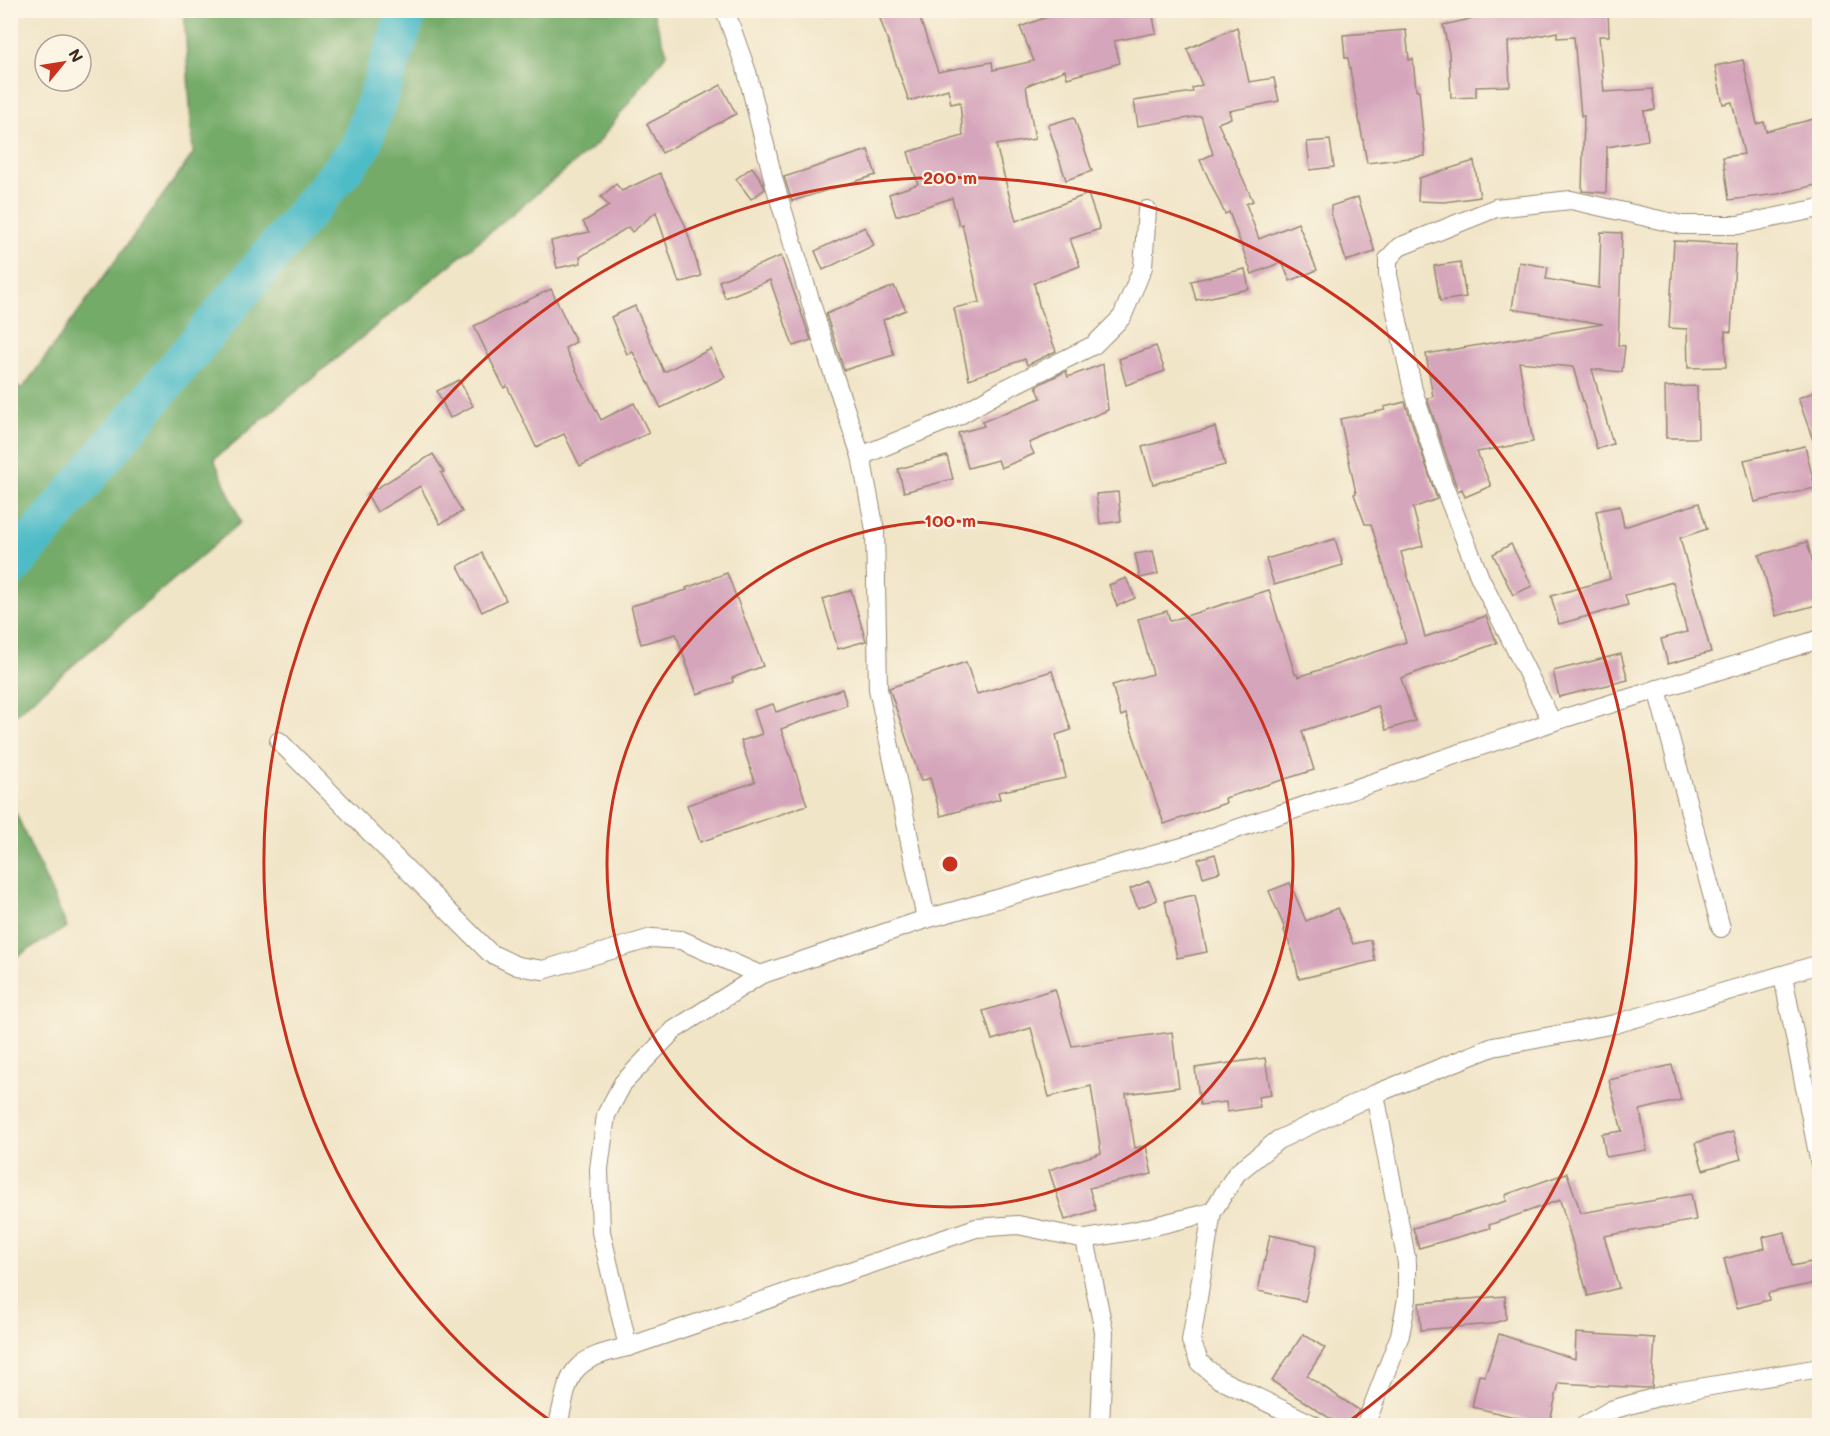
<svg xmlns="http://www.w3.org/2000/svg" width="1830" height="1436" viewBox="0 0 1830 1436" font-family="Mali,sans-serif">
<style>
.forest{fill:#74ab69;stroke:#586a44;stroke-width:1.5}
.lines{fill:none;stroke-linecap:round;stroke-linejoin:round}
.river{stroke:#4ebcc7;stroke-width:40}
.building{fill:#d5a5bb}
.street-casing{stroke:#968873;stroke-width:20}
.street{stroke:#fff;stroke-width:18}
.ring{fill:none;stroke:#c8321e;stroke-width:3}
.centre{fill:#c8321e;stroke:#fcf5e5;stroke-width:3}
.ring-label{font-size:18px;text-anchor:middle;font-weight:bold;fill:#c8321e;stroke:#fcf5e5;stroke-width:4.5;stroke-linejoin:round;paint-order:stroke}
</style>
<rect width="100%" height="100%" fill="#fcf5e5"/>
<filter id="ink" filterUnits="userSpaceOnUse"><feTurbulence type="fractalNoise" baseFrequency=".0167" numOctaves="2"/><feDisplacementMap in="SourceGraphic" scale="12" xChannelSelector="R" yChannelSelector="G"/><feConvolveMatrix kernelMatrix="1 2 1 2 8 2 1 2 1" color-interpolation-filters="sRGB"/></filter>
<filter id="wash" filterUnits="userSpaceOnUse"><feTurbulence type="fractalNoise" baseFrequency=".008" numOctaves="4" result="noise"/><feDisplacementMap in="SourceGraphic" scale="24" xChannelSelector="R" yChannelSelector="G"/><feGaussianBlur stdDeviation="1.35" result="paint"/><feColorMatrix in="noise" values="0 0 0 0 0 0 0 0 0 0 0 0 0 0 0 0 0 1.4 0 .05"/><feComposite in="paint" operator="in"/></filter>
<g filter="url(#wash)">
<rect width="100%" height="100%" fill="#f1e5c8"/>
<g class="forest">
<path d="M184,11h468l15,42 -70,91 -383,315 27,63 -230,196v-333l12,3 170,-234z"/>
<path d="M10,800l57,127 -56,33h-1z"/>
</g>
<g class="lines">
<path class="river" d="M10,569l350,-421 48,-138"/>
</g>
<g id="blocks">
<g class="building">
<path d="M877,10h40l21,62 54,-10 1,8 41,-9 -14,-34 24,-9 28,-8h80l4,23 -42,8 6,22 -53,15 -2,-8 -39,16 9,53 -39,6 20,76 72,-27 12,35 -30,10 10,27 -46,17 6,26 16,42 -29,14 -2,-6 -56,20 -15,-71 26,-6 -18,-78 -3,1 -7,-27 -56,18 -7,-22 29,-10 -10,-32 55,-16 -3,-34 -9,2 -3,-15 -39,12z"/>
<path d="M1511,10h97l1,26h-10l5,56 49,-3 2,21 -11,1 4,29 -41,7 -1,46 -24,-2 2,-75h-3l-7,-79 -17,1v-6l-49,10 2,44 -34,1v10l-25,1 -2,-45 -6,-28z"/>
<path d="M1237,27l12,55 25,-4 5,23 -50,10 2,7 -13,5 35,78 -7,3 13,35 39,-16 19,47 -27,11 -8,-19 -30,12 -23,-62 -4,2 -25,-54 13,-6 -12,-38 -63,10 -4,-25 59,-9 -1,-4 10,-3 -15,-36z"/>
<path d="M1406,30l3,30 4,-1 3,31h3l6,66 -58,7 -19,-105h-3l-2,-23z"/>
<path d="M1743,60l14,64 7,-2 2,9 48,-12 6,22v43l-42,10 -49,6 -6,-43 21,-3 -12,-52 -9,2 -8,-38z"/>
<path d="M721,85l15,29 -74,39 -15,-29z"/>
<path d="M1074,117l18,54 -26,9 -18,-55z"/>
<path d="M1330,140l4,27 -24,3 -3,-28z"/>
<path d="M868,150l8,25 -84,26 -8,-24z"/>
<path d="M1474,161l6,36 -36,5 -26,-1 1,-23z"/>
<path d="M752,167l10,14 3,8 -14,10 -15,-20z"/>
<path d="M660,173l25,52 16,51 -22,7 -23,-71 -24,20 -4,-5 -48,30 1,6 -24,5 -6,-27 38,-9 -6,-10 26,-16 -8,-9 15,-13 6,7z"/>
<path d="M1358,197l17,55 -29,9 -15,-48v-7z"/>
<path d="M865,227l9,18 -51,25 -8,-19z"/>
<path d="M1601,232l21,1 -4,112 7,1 -3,26 -30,-3 21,75 -16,5 -24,-82 -54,-5 14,80 -56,10 14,34 -26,11 -3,-8 -4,2 -4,-11 -27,-82 6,-1 -7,-43 177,-30 -91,-15 7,-47 29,5 -2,12 53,9z"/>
<path d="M1674,241l62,3 -5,88 -6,-1 1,36 -38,1 -1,-39 -18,-1z"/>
<path d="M781,256l30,84 -18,6 -23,-66 -45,18 -6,-17z"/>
<path d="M1460,262l6,35 -26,4 -6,-35z"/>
<path d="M1245,269l4,20 -53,11 -5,-19z"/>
<path d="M894,286l12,24 -23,10 11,35 -50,15 -18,-56z"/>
<path d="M551,289l25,53 -11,6 36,72 33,-17 15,30 -69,33 -16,-32 -28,13 -29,-61 -3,2 -30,-62z"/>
<path d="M635,306l29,66 47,-23 14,28 -64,31 -28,-56 -6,2 -16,-37z"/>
<path d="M1156,346l9,25 -39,14 -7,-26z"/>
<path d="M1103,364l5,46 -79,33 5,11 -33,14 -3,-8 -30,8 -10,-35 26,-7 -2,-4 59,-24 -5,-12 30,-15 2,6z"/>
<path d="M459,380l14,26 -23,12 -13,-27z"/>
<path d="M1697,386l1,52h-32l-1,-51z"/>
<path d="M1820,390v61h-3l-19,-53z"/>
<path d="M1405,402l32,97 -24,9 10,38 -22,6 24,85 61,-21 11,27 -96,35 14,43 -29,9 -8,-24 -76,25 12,39 -89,28 1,5 -62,21 -38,-110 -5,2 -9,-31 41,-11 -15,-55 29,-8 3,10 99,-31 26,84h2l1,3 108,-35 -35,-118h-6l-11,-30 2,-1 -16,-74 45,-9 -1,-3z"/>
<path d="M1215,427l10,38 -72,19 -11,-37z"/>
<path d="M1805,446l10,42 -60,14 -11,-42z"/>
<path d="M433,454l11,18 -3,1 21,39 -22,12 -20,-38 -43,26 -10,-18z"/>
<path d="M947,456l6,23 -49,13 -6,-23z"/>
<path d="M1118,492l3,29 -21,3 -4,-30z"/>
<path d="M1699,503l8,26 -27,9 31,114 -43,12 -7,-25 26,-7 -14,-50 -48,13 3,10 -69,19 -8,-28 59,-17 -14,-68 24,-5 4,21z"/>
<path d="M1335,539l8,26 -69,20 -8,-26z"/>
<path d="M1807,542l13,46v16l-44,12 -17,-61z"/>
<path d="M1511,544l21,42 -19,9 -20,-41z"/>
<path d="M1153,551l5,23 -18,4 -5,-24z"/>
<path d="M482,553l24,47 -24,12 -24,-46z"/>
<path d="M727,573l36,93 -31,12 1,4 -36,12 -21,-60 -35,10 -10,-38 56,-16 -1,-2z"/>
<path d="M1126,578l9,20 -18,8 -8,-21z"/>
<path d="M851,590l15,51 -28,8 -15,-50z"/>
<path d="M1621,654l7,26 -69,17 -6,-26z"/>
<path d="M966,662l11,32 75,-23 19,59 -15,5 10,43 -68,14 2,7 -59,17 -11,-38 -9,3 -32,-93z"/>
<path d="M842,689l5,16 -66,24 26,76 -107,37 -13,-37 68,-23 -14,-41 21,-7 -8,-24 19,-6 3,8z"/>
<path d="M1215,854l5,18 -17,5 -5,-18z"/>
<path d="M1149,881l8,19 -19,8 -8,-19z"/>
<path d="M1290,883l16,38 32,-13 15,36 18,-4 4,21 -76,18 -6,-26 -9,-23 1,-1 -16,-38z"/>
<path d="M1195,895l12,57 -30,6 -12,-57z"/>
<path d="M1055,989l17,57 100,-14 7,55 -53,7 9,54 11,-2 6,28 -63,14 7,22 -31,10 -16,-50 52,-17 -10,-67 -42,11 -18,-69 -39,12 -9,-29z"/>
<path d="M1265,1058l6,37 -13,2 2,10 -33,5 -1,-10 -26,3 -5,-37z"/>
<path d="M1672,1065l9,35 -41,10 7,40 -41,7 -4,-23 20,-3 -13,-51z"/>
<path d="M1733,1132l8,27 -38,11 -8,-27z"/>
<path d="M1567,1173l14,40 110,-19 5,26 -92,16 15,52 -31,8 -28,-96 -71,25 1,3 -71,20 -6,-20 94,-27 -2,-6z"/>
<path d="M1785,1232l7,34 24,-5 4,21 -52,11 1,7 -32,8 -13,-49 41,-11 -2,-11z"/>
<path d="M1270,1235l47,10 -12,56 -47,-10z"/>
<path d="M1505,1296l1,23 -15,5 -70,6 -2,-27z"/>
<path d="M1576,1333l79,5 -3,49 -6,1 -87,-5 -10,42 -77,-18 7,-32 6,1 14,-42 76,25z"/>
<path d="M1303,1334l22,14 -18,28 52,34 -9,15h-10l-68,-44z"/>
</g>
</g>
</g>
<g filter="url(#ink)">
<use href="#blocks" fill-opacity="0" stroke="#968873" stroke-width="1.5"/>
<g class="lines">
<defs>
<g id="street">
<path d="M725,10l22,62 27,110 53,173 34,101 14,74 3,159 48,230"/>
<path d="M861,456l97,-40 45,-26 91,-45 28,-28 21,-50 4,-57"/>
<path d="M1657,689l64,239"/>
<path d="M1552,722l-72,-144 -37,-94 -30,-94 -25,-115v-16l11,-12 97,-39 75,-8 111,25h56l82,-17"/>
<path d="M279,741l211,212 27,13 26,4 109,-32 29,2 79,35"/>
<path d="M1783,976l37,188"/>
<path d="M1085,1239l19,93 -4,94"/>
<path d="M628,1347l-27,-115 -2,-63 7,-54 17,-32 51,-53 86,-55 166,-56 260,-73 366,-124 268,-83"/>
<path d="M558,1426c12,-56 11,-66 70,-79l348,-119 42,-3 67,14 53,-9 74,-18"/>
<path d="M1316,1426l-97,-47 -19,-16 -9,-22 21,-129 25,-39 41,-33 97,-46 118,-47 122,-23 205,-60"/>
<path d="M1365,1426l35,-91 7,-36v-36l-32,-169"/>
<path d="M1584,1426l27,-16 64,-18 145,-24"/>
</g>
</defs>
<use href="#street" class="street-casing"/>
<use href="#street" class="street"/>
</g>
</g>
<g class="ring">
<circle cx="950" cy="864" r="343"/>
<path d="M552 1422A686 686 0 1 1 1348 1422"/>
</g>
<circle cx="950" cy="864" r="9" class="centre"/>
<g class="ring-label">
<text x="950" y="184">200 m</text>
<text x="950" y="527">100 m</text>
</g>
<rect width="1830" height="1436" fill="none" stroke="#fcf5e5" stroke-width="36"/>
<g transform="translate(63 63) rotate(60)"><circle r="28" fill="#fcf5e5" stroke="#afa495" stroke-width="1.5"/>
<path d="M0-4.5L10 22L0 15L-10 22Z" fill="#c8321e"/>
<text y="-9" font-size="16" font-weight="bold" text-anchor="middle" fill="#3b2a1e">N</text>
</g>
</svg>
